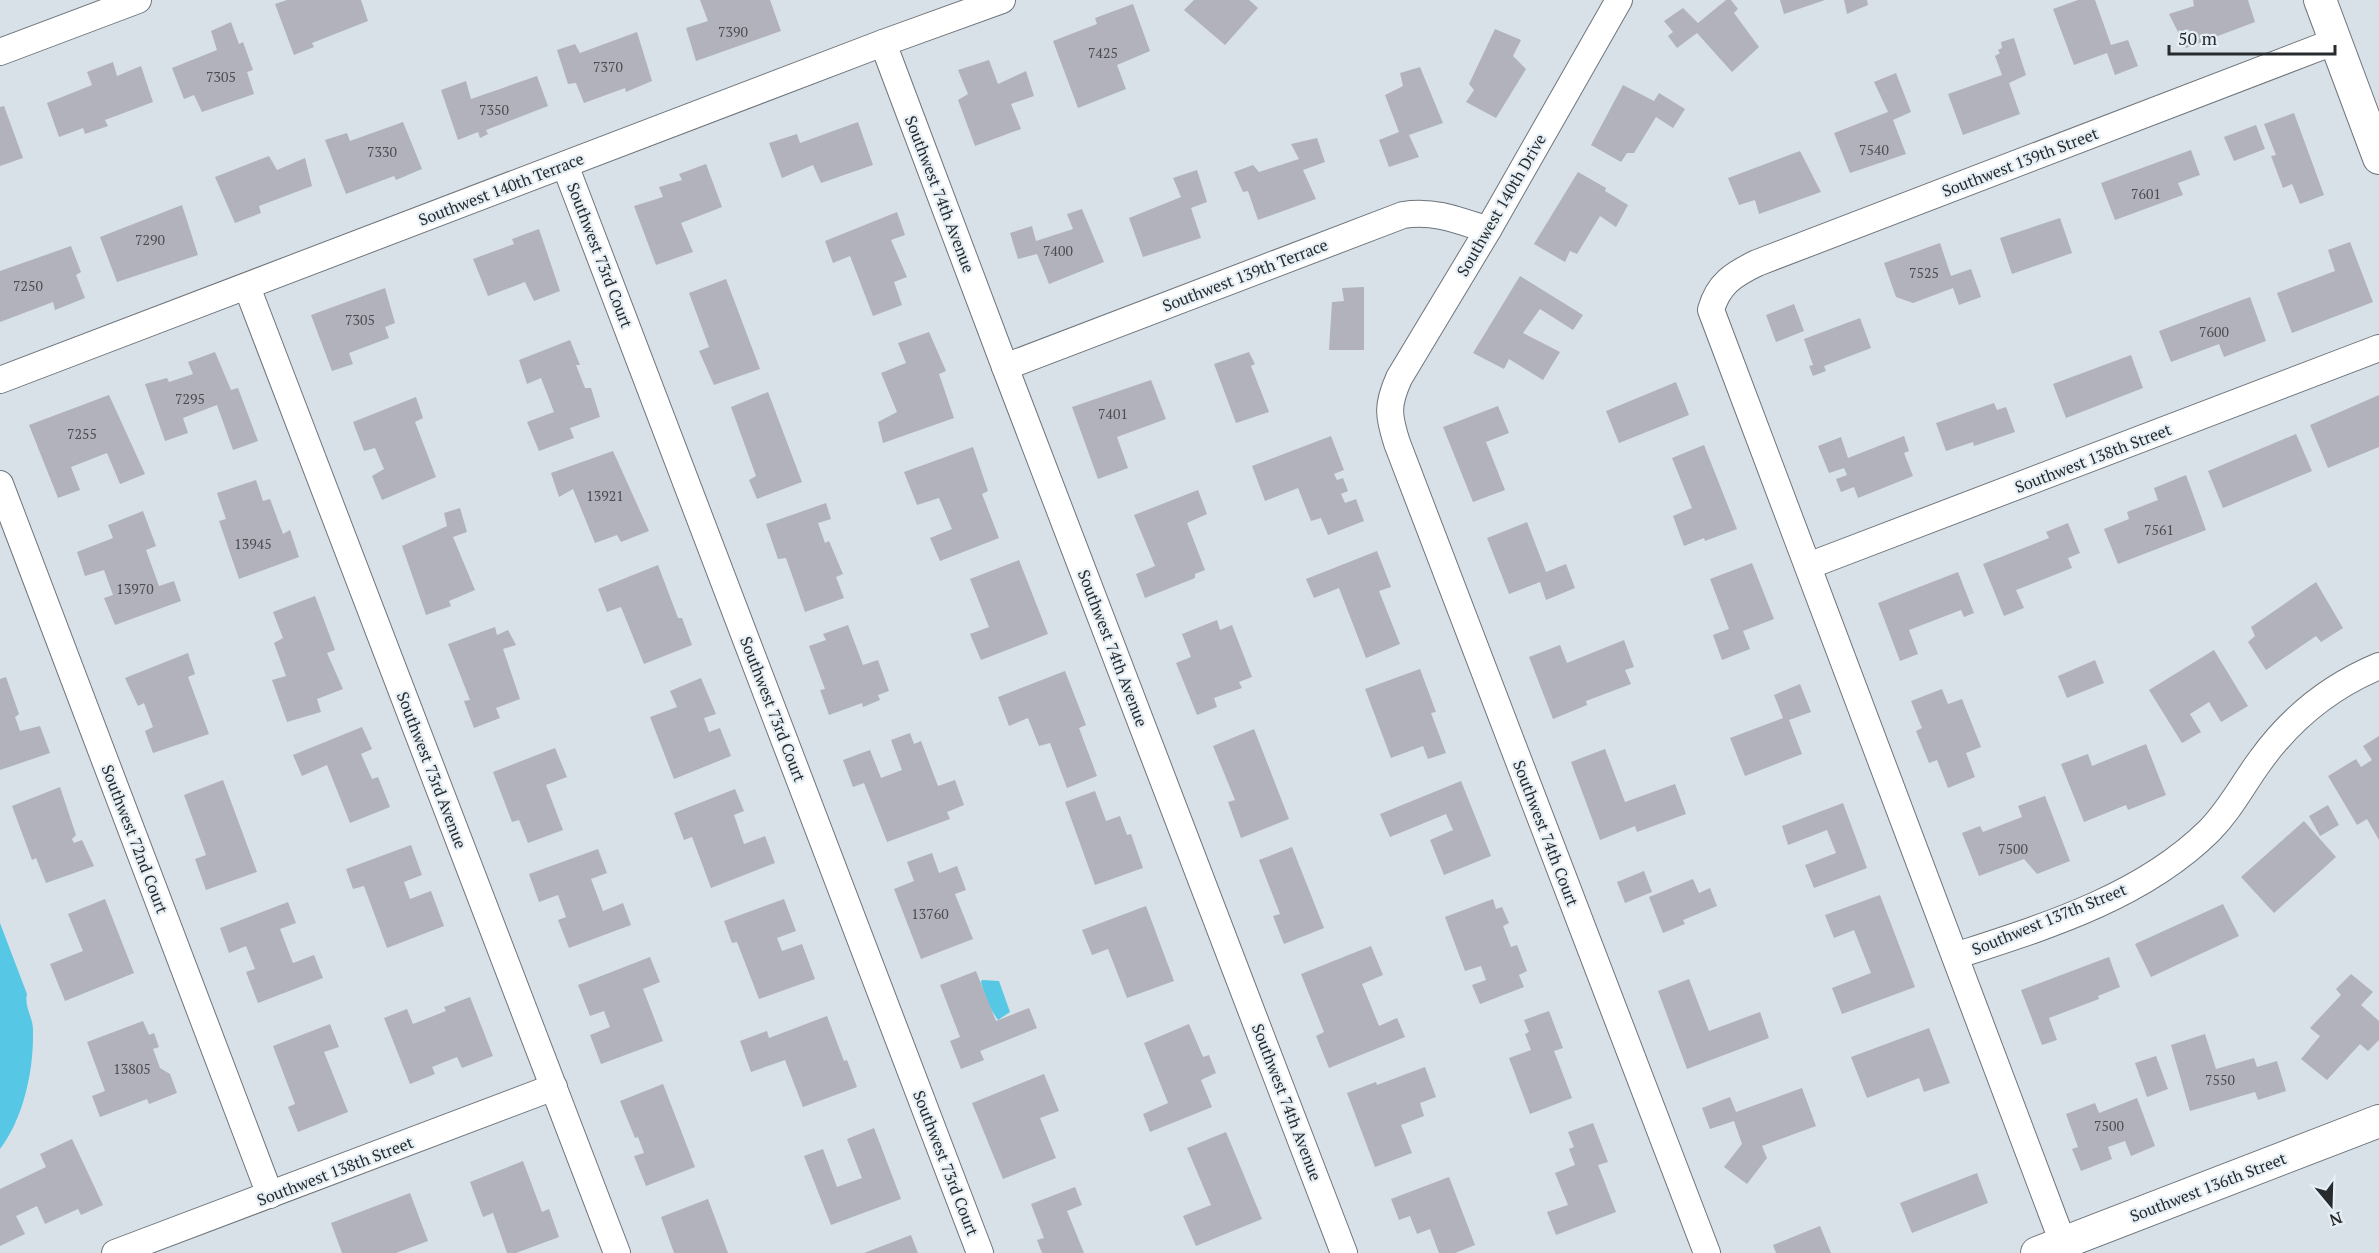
<svg xmlns="http://www.w3.org/2000/svg" width="2379" height="1253" viewBox="0 0 2379 1253" font-family="'PT Serif',serif">
<style>
.water{fill:#56c8e6}
.building{fill:#b1b2bb}
.lines{fill:none;stroke-linecap:round;stroke-linejoin:round}
.minor-casing{stroke:#6e757b;stroke-width:28}
.tertiary-casing{stroke:#6e757b;stroke-width:34}
.minor{stroke:#fff;stroke-width:26}
.tertiary{stroke:#fff;stroke-width:32}
.labels{text-anchor:middle;dominant-baseline:central;stroke-width:4.5;stroke-linejoin:round;paint-order:stroke}
.number-label{font-size:14px;fill:#4a4d50}
.street-label{font-size:16px;fill:#272b2d;stroke:#e6eff5}
</style>
<rect width="100%" height="100%" fill="#d9e1e8"/>
<g class="water">
<path d="M0,923l27,71c-3,13 6,23 6,36 1,39 -9,88 -33,119z"/>
<path d="M982,980l17,1 11,31 -12,8 -11,-17 -6,-21z"/>
</g>
<g class="building">
<path d="M287,0h74l7,21 -56,22 2,4 -20,8 -19,-51z"/>
<path d="M700,0h70l11,31 -85,30 -10,-33 22,-7z"/>
<path d="M1194,0h55l9,8 -33,37 -41,-35z"/>
<path d="M1726,0h5l7,9 -4,4 25,34 -27,25 -35,-39 -20,15 -9,-12 5,-4 -9,-11 19,-13 15,15z"/>
<path d="M1780,0h45l-41,14z"/>
<path d="M1844,0h23l1,5 -21,9z"/>
<path d="M2078,0h17l16,45 17,-5 10,26 -23,9 -8,-22 -33,12 -21,-56z"/>
<path d="M2193,0h55l7,22 -69,26 -17,-34 25,-8z"/>
<path d="M1133,4l17,47 -33,14 9,24 -48,19 -25,-67 44,-17 -2,-6z"/>
<path d="M231,22l8,22 4,-2 10,28 -6,2 7,22 -52,18 -8,-17 -10,4 -12,-31 45,-18 -6,-19z"/>
<path d="M1495,29l26,11 -8,16 13,13 -30,49 -30,-16 8,-12 -5,-6z"/>
<path d="M637,32l15,49 -26,11 -1,-4 -41,15 -8,-20 -8,1 -11,-34 18,-6 5,9z"/>
<path d="M2014,38l12,37 -17,8 11,31 -57,21 -15,-41 54,-19 -7,-19 5,-3 -2,-3 4,-2 -1,-6z"/>
<path d="M989,60l9,24 28,-13 8,25 -23,8 10,25 -46,17 -17,-46 10,-6 -10,-24z"/>
<path d="M113,62l4,14 24,-10 12,36 -48,18 3,6 -23,8 -2,-6 -24,9 -12,-34 45,-18 -5,-13z"/>
<path d="M1420,67l23,56 -34,12 10,22 -30,10 -10,-27 20,-8 -14,-37 18,-9 -3,-13z"/>
<path d="M1896,73l15,39 -18,8 13,34 -56,19 -16,-40 54,-21 -14,-30z"/>
<path d="M537,76l11,30 -62,24 2,4 -8,4 -2,-6 -20,8 -17,-50 25,-9 5,18z"/>
<path d="M1623,85l31,16 5,-8 26,16 -12,19 -17,-11 -22,36h-7l-6,9 -30,-17z"/>
<path d="M4,106l19,52 -23,8v-59z"/>
<path d="M2294,113l30,82 -24,9 -8,-20 -9,4 -12,-32 5,-1 -12,-31z"/>
<path d="M403,122l19,47 -26,11 -2,-4 -48,18 -21,-54 22,-7 3,8z"/>
<path d="M858,122l15,43 -52,18 -8,-18 -31,13 -13,-35 28,-9 3,9z"/>
<path d="M2256,125l9,24 -31,12 -10,-24z"/>
<path d="M1317,138l8,24 -22,8 13,29 -58,21 -10,-29 -5,1 -9,-20 19,-7 6,7 40,-13 -8,-15z"/>
<path d="M2191,150l9,25 -22,8 5,12 -68,25 -14,-37z"/>
<path d="M1800,151l21,41 -62,22 -4,-14 -16,5 -11,-27z"/>
<path d="M269,156l8,14 28,-12 7,28 -53,20 2,7 -26,10 -20,-46z"/>
<path d="M706,164l16,43 -41,16 12,29 -37,13 -22,-59 29,-9 -4,-10 23,-7 -3,-6z"/>
<path d="M1197,170l10,32 -16,6 10,30 -58,19 -14,-39 52,-21 -8,-19z"/>
<path d="M1578,172l28,16 -1,3 23,14 -12,22 -16,-11 -23,38 -7,-3 -5,11 -31,-18z"/>
<path d="M182,205l16,50 -81,27 -17,-45z"/>
<path d="M1082,209l22,53 -55,22 -12,-30 -19,5 -8,-26 22,-7 4,15 37,-12 -6,-15z"/>
<path d="M897,212l8,23 -14,5 16,37 -13,5 8,23 -29,11 -23,-60 -17,7 -8,-22z"/>
<path d="M2060,218l12,35 -60,21 -12,-36z"/>
<path d="M539,229l21,62 -26,10 -9,-19 -37,14 -15,-37 41,-15 -2,-5z"/>
<path d="M2350,242l23,60 -81,31 -15,-40 58,-22 -7,-21z"/>
<path d="M1940,243l11,33 20,-7 10,28 -22,8 -6,-17 -40,15 -17,-6 -12,-34z"/>
<path d="M71,246l10,26 -5,3 9,23 -30,12 -2,-8 -53,20v-51z"/>
<path d="M1520,276l63,39 -10,15 -33,-21 -17,24 37,19 -17,28 -34,-21 -5,10 -31,-16z"/>
<path d="M726,279l34,90 -46,16 -15,-34 10,-4 -20,-54z"/>
<path d="M1364,287v63h-35l3,-48 12,-1 -2,-13z"/>
<path d="M385,288l10,35 -10,4 4,11 -40,15 4,11 -21,7 -21,-56z"/>
<path d="M2250,297l16,44 -42,16 -5,-13 -48,18 -12,-31z"/>
<path d="M1794,304l10,27 -28,11 -10,-27z"/>
<path d="M1860,318l11,30 -47,18 2,5 -13,5 -4,-10 4,-1 -9,-26z"/>
<path d="M929,332l17,39 -7,3 15,44 -71,25 -5,-21 19,-10 -16,-39 25,-10 -8,-20z"/>
<path d="M570,340l10,25h-4l9,23h6l9,29 -30,11 4,10 -35,13 -12,-29 27,-10 -13,-34 -14,6 -8,-24z"/>
<path d="M215,352l16,38 7,-2 20,53 -25,9 -16,-45 -34,13 5,15 -23,8 -20,-57 22,-6 2,4 24,-8 -5,-12z"/>
<path d="M1249,352l6,12 -4,2 18,46 -33,11 -22,-59z"/>
<path d="M2131,355l12,33 -77,30 -13,-34z"/>
<path d="M1151,380l15,39 -49,18 11,31 -30,11 -26,-72z"/>
<path d="M1676,382l13,33 -70,28 -13,-32z"/>
<path d="M768,392l34,90 -45,17 -8,-19 7,-4 -25,-69z"/>
<path d="M109,395l36,79 -25,10 -13,-31 -36,14 9,23 -22,8 -29,-73z"/>
<path d="M2379,395v52l-51,21 -18,-43z"/>
<path d="M416,397l7,21 -8,4 21,55 -54,23 -10,-24 12,-7 -9,-21 -11,3 -11,-29z"/>
<path d="M1994,403l3,7 9,-3 9,25 -41,14 -1,-4 -27,9 -10,-28z"/>
<path d="M1498,406l11,27 -23,9 19,48 -32,12 -30,-75z"/>
<path d="M2296,434l16,37 -89,37 -15,-37z"/>
<path d="M1331,436l13,34 -10,4 3,6 6,-2 5,13 -7,3 4,9 11,-4 8,22 -36,14 -7,-17 -10,3 -13,-33 -33,13 -13,-35z"/>
<path d="M1904,436l5,15 -5,2 9,23 -55,22 -4,-11 -13,5 -5,-13 11,-4 -3,-7 -15,5 -11,-27 23,-9 7,21z"/>
<path d="M1704,445l33,84 -32,12 -1,-3 -20,8 -11,-30 19,-8 -20,-50z"/>
<path d="M973,447l15,44 -6,3 17,44 -59,23 -10,-23 22,-9 -13,-31 -22,7 -13,-33z"/>
<path d="M613,451l36,80 -28,11 -4,-7 -22,8 -22,-54 -14,8 -8,-24z"/>
<path d="M2186,475l20,55 -88,34 -14,-35 25,-10 -2,-7 31,-12 -4,-12z"/>
<path d="M256,480l7,21 7,-2 13,35 7,-4 9,27 -60,22 -20,-58 7,-2 -9,-26z"/>
<path d="M1198,490l9,24 -20,9 18,47 -10,4v4l-50,20 -9,-24 19,-8 -21,-51z"/>
<path d="M826,503l5,16 -13,4 7,20 4,-2 14,33 -7,3 8,21 -39,14 -19,-54 -8,1 -12,-35z"/>
<path d="M460,508l7,24 -14,5 22,53 -26,11 2,5 -25,9 -24,-69 45,-20 -3,-13z"/>
<path d="M143,511l13,35 -10,4 13,36 15,-5 7,20 -66,24 -11,-27 9,-3 -9,-25 -19,6 -8,-24 36,-14 -5,-13z"/>
<path d="M1527,522l19,50 20,-8 9,24 -29,12 -6,-18 -31,12 -22,-56z"/>
<path d="M2068,523l12,30 -12,5 4,10 -56,22 8,18 -20,8 -21,-52 66,-26 -3,-6z"/>
<path d="M1377,551l14,36 -12,4 21,53 -34,14 -27,-70 -25,10 -8,-19z"/>
<path d="M1019,560l29,74 -67,26 -11,-26 19,-7 -19,-48z"/>
<path d="M1752,563l22,56 -31,12 7,18 -28,11 -9,-25 16,-6 -19,-50z"/>
<path d="M658,565l20,53h4l10,27 -48,19 -23,-57 -14,5 -9,-23z"/>
<path d="M1958,572l16,41 -10,4 -3,-7 -52,20 9,24 -18,7 -22,-58z"/>
<path d="M2316,582l27,46 -22,14 -5,-6 -50,34 -18,-28 7,-6 -4,-9z"/>
<path d="M315,596l20,54 -8,3 16,36 -26,10 4,13 -34,10 -15,-42 14,-4 -12,-33 9,-5 -10,-26z"/>
<path d="M1217,620l3,10 12,-5 20,52 -13,5 3,6 -28,10 3,9 -20,8 -21,-52 15,-6 -9,-23z"/>
<path d="M848,625l15,40 15,-5 11,31 -11,4 2,5 -17,7 -1,-4 -33,12 -9,-25 5,-1 -16,-43 17,-6 -3,-6z"/>
<path d="M495,627l2,8 11,-5 8,15 -13,4 17,50 -24,9 4,10 -26,10 -10,-27 6,-1 -22,-56z"/>
<path d="M1624,640l10,27 -9,3 6,14 -45,17 1,4 -34,14 -24,-62 31,-12 7,18z"/>
<path d="M2214,650l34,56 -27,16 -12,-20 -19,12 11,18 -19,11 -33,-53z"/>
<path d="M188,653l7,21 -7,3 21,57 -56,19 -8,-22 8,-4 -9,-24 -6,3 -13,-28z"/>
<path d="M2095,660l9,23 -37,15 -9,-22z"/>
<path d="M1420,669l16,43 -5,1 15,40 -18,6 -5,-13 -32,12 -26,-69z"/>
<path d="M1065,671l21,54 -7,3 18,48 -30,12 -17,-45 -11,3 -11,-28 -19,8 -11,-29z"/>
<path d="M6,677l13,37 -4,3 5,14 20,-5 10,27 -50,17v-91z"/>
<path d="M701,678l15,36 -12,4 5,14 11,-4 11,28 -57,23 -24,-62 27,-10 -7,-16z"/>
<path d="M1800,684l11,28 -22,8 13,34 -57,22 -15,-38 53,-20 -9,-23z"/>
<path d="M1942,689l6,15 14,-5 19,48 -15,6 9,24 -27,11 -11,-28 -8,3 -13,-32 6,-3 -11,-27z"/>
<path d="M362,727l10,22 -11,5 11,25 6,-2 12,30 -40,16 -23,-58 -25,11 -9,-21z"/>
<path d="M1254,729l35,90 -48,19 -13,-36 7,-2 -22,-54z"/>
<path d="M910,733l4,11 7,-3 17,45 17,-6 9,25 -17,7 3,7 -63,23 -23,-59 -11,4 -10,-27 27,-10 11,28 21,-8 -11,-30z"/>
<path d="M2379,736v104l-12,-21 -10,6 -29,-49 28,-17 5,8 11,-7 -9,-14z"/>
<path d="M2146,744l20,51 -38,15 -2,-5 -42,17 -23,-58 27,-10 4,12z"/>
<path d="M555,748l12,29 -21,8 17,45 -35,13 -9,-23 -7,2 -19,-50z"/>
<path d="M1605,749l20,53 50,-18 11,30 -49,18 -2,-6 -35,14 -29,-78z"/>
<path d="M223,780l34,92 -51,18 -11,-31 11,-4 -22,-60z"/>
<path d="M1461,781l30,75 -47,19 -14,-35 23,-10 -7,-16 -56,23 -10,-23z"/>
<path d="M60,787l16,48 -4,4 2,4 8,-3 12,26 -48,17 -10,-25 -4,2 -20,-54z"/>
<path d="M735,789l9,22 -10,4 10,29 21,-8 10,27 -64,25 -19,-51 -8,3 -10,-27z"/>
<path d="M1095,791l11,30 14,-5 7,19 4,-1 12,34 -48,17 -30,-83z"/>
<path d="M2045,796l25,65 -33,13 -13,-15 -45,17 -17,-43 18,-7 3,6 39,-15 -4,-11z"/>
<path d="M1843,803l24,65 -53,20 -9,-23 31,-12 -9,-23 -39,15 -6,-19z"/>
<path d="M2328,805l11,20 -19,11 -11,-20z"/>
<path d="M2304,821l32,36 -62,56 -33,-36z"/>
<path d="M411,845l11,30 -18,7 6,17 21,-8 13,35 -57,22 -23,-62 -11,3 -7,-20z"/>
<path d="M1292,847l32,81 -40,16 -11,-28 7,-2 -21,-54z"/>
<path d="M598,849l9,24 -16,6 12,32 20,-8 8,22 -62,23 -11,-28 8,-3 -8,-22 -19,7 -10,-28z"/>
<path d="M932,853l7,20 18,-7 9,24 -11,4 18,45 -52,20 -27,-70 20,-8 -7,-19z"/>
<path d="M1644,871l8,21 -27,11 -8,-21z"/>
<path d="M1693,879l6,14 11,-5 7,18 -34,14 2,4 -22,9 -14,-36z"/>
<path d="M1880,895l35,92 -73,27 -10,-26 39,-15 -17,-43 -20,8 -9,-23z"/>
<path d="M105,899l29,74 -69,28 -15,-37 33,-13 -15,-37z"/>
<path d="M784,899l12,32 -19,7 5,13 20,-7 13,35 -56,20 -22,-57 -5,1 -8,-22z"/>
<path d="M1493,899l3,10 6,-2 7,16 -6,3 8,21 6,-2 10,26 -8,4 5,12 -44,17 -8,-19 14,-5 -5,-14 -16,5 -20,-54z"/>
<path d="M288,902l8,21 -16,6 13,34 21,-8 9,23 -65,25 -12,-31 9,-3 -9,-23 -17,7 -9,-25z"/>
<path d="M2223,904l16,32 -88,41 -16,-33z"/>
<path d="M1146,906l28,75 -47,17 -19,-49 -16,6 -10,-25z"/>
<path d="M1371,946l12,29 -21,9 17,42 18,-8 8,19 -76,31 -13,-32 8,-4 -23,-58z"/>
<path d="M650,957l10,25 -17,7 20,52 -62,23 -11,-29 20,-8 -6,-16 -14,5 -12,-31z"/>
<path d="M2109,957l11,30 -22,9 1,3 -50,19 8,22 -15,5 -21,-55z"/>
<path d="M976,971l20,50 33,-13 8,20 -57,23 4,9 -23,9 -11,-28 10,-4 -20,-52z"/>
<path d="M2351,974l22,18 -12,13 18,16v19l-11,11 -8,-7 -33,36 -26,-21 19,-23 -10,-8 31,-33 -5,-6z"/>
<path d="M1689,979l20,52 51,-19 9,26 -82,31 -29,-78z"/>
<path d="M470,997l23,59 -31,12 -5,-11 -25,10 3,7 -25,10 -26,-66 23,-9 6,15 33,-13 -2,-4z"/>
<path d="M1549,1011l14,37 -9,3 18,47 -42,16 -21,-56 22,-8 -6,-16 4,-2 -5,-12z"/>
<path d="M827,1016l17,45 3,-1 10,27 -54,20 -18,-47 -34,12 -11,-31 27,-10 2,7z"/>
<path d="M143,1021l6,14 5,-2 5,14 -6,2 7,19 10,6 7,19 -28,11 -2,-5 -47,18 -8,-21 13,-5 -18,-49z"/>
<path d="M330,1024l9,23 -15,5 24,60 -50,20 -10,-25 7,-3 -22,-58z"/>
<path d="M1189,1024l14,33 6,-2 7,18 -15,7 11,27 -62,25 -7,-18 25,-11 -24,-60z"/>
<path d="M1929,1028l21,55 -26,9 -5,-14 -52,20 -16,-41z"/>
<path d="M2205,1034l11,35 38,-11 3,9 20,-6 9,30 -28,9 -3,-8 -65,19 -19,-66z"/>
<path d="M2156,1056l12,33 -21,8 -12,-34z"/>
<path d="M1425,1067l11,30 -16,6 4,13 -23,9 11,28 -37,14 -28,-74 29,-11 1,3z"/>
<path d="M1044,1074l15,37 -19,7 16,40 -53,21 -31,-76z"/>
<path d="M663,1084l32,83 -49,19 -12,-30 10,-3 -6,-16 -3,1 -15,-37z"/>
<path d="M1802,1088l14,38 -54,20 5,12 -20,26 -23,-17 18,-23 -8,-23 -24,8 -8,-21 28,-11 6,15z"/>
<path d="M2137,1098l18,48 -24,10 -6,-15 -17,6 4,12 -31,12 -9,-22 6,-2 -12,-33 29,-11 4,10z"/>
<path d="M1593,1123l15,39 -10,3 18,47 -60,23 -9,-23 21,-7 -13,-32 20,-8 -6,-16 5,-2 -6,-15z"/>
<path d="M874,1128l27,71 -70,26 -27,-69 19,-7 14,38 25,-9 -15,-39z"/>
<path d="M1226,1132l36,87 -66,27 -13,-30 28,-11 -24,-57z"/>
<path d="M72,1139l31,66 -22,10 -3,-6 -33,15 -8,-18 -21,10 9,18 -25,12v-57l46,-22 -6,-13z"/>
<path d="M523,1161l19,51 7,-3 10,28 -43,16h-9l-14,-40 -10,4 -13,-35z"/>
<path d="M1977,1173l11,30 -76,30 -12,-30z"/>
<path d="M1449,1177l26,68 -20,8h-16l-9,-24 -13,5 -7,-18 -11,4 -8,-21z"/>
<path d="M1075,1187l7,18 -15,6 17,42h-42l-5,-13 7,-2 -13,-34z"/>
<path d="M410,1193l18,48 -32,12h-54l-11,-30z"/>
<path d="M708,1199l20,54h-54l-13,-36z"/>
<path d="M1820,1226l11,27h-55l-3,-8z"/>
<path d="M911,1235l7,18h-54z"/>
</g>
<g class="lines">
<defs>
<g id="minor">
<path d="M1619,0l-131,230 -89,148c-12,27 -11,37 -2,65l310,810"/>
<path d="M883,43l122,324 339,886"/>
<path d="M0,52l138,-52"/>
<path d="M565,165l415,1088"/>
<path d="M247,287l370,966"/>
<path d="M1005,367l398,-152c31,-5 55,5 85,15"/>
<path d="M0,380l883,-337 119,-43"/>
<path d="M0,484l270,711"/>
<path d="M1808,566l571,-218"/>
<path d="M1955,956c89,-29 186,-58 254,-125 21,-21 34,-47 51,-70 30,-42 71,-75 119,-95"/>
<path d="M2063,1243l-352,-933c7,-26 23,-36 46,-47l579,-222"/>
<path d="M115,1253l439,-166"/>
</g>
<g id="tertiary">
<path d="M2320,0l59,158"/>
<path d="M2037,1253l342,-132"/>
</g>
</defs>
<use href="#minor" class="minor-casing"/>
<use href="#tertiary" class="tertiary-casing"/>
<use href="#minor" class="minor"/>
<use href="#tertiary" class="tertiary"/>
</g>
<g class="labels">
<g class="number-label">
<text x="733" y="31">7390</text>
<text x="1103" y="52">7425</text>
<text x="608" y="66">7370</text>
<text x="221" y="76">7305</text>
<text x="494" y="109">7350</text>
<text x="1874" y="149">7540</text>
<text x="382" y="151">7330</text>
<text x="2146" y="193">7601</text>
<text x="150" y="239">7290</text>
<text x="1058" y="250">7400</text>
<text x="1924" y="272">7525</text>
<text x="28" y="285">7250</text>
<text x="360" y="319">7305</text>
<text x="2214" y="331">7600</text>
<text x="190" y="398">7295</text>
<text x="1113" y="413">7401</text>
<text x="82" y="433">7255</text>
<text x="605" y="495">13921</text>
<text x="2159" y="529">7561</text>
<text x="253" y="543">13945</text>
<text x="135" y="588">13970</text>
<text x="2013" y="848">7500</text>
<text x="930" y="913">13760</text>
<text x="132" y="1068">13805</text>
<text x="2220" y="1079">7550</text>
<text x="2109" y="1125">7500</text>
</g>
<g class="street-label">
<text transform="translate(2020 162) rotate(-21)">Southwest 139th Street</text>
<text transform="translate(501 189) rotate(-21)">Southwest 140th Terrace</text>
<text transform="translate(940 194) rotate(69)">Southwest 74th Avenue</text>
<text transform="translate(1501 205) rotate(-60)">Southwest 140th Drive</text>
<text transform="translate(600 255) rotate(69)">Southwest 73rd Court</text>
<text transform="translate(1245 275) rotate(-21)">Southwest 139th Terrace</text>
<text transform="translate(2093 458) rotate(-21)">Southwest 138th Street</text>
<text transform="translate(1113 648) rotate(69)">Southwest 74th Avenue</text>
<text transform="translate(773 709) rotate(69)">Southwest 73rd Court</text>
<text transform="translate(432 770) rotate(69)">Southwest 73rd Avenue</text>
<text transform="translate(1546 833) rotate(69)">Southwest 74th Court</text>
<text transform="translate(135 839) rotate(69)">Southwest 72nd Court</text>
<text transform="translate(2049 919) rotate(-22)">Southwest 137th Street</text>
<text transform="translate(1287 1102) rotate(69)">Southwest 74th Avenue</text>
<text transform="translate(946 1163) rotate(69)">Southwest 73rd Court</text>
<text transform="translate(335 1171) rotate(-21)">Southwest 138th Street</text>
<text transform="translate(2208 1187) rotate(-21)">Southwest 136th Street</text>
</g>
</g>
<g transform="translate(2331 1205) rotate(161)" stroke="#e6eff5" stroke-width="4.5" paint-order="stroke">
<path d="M0-4.5L10 22L0 15L-10 22Z" fill="#272b2d"/>
<text y="-9" font-size="16" font-weight="bold" text-anchor="middle" fill="#272b2d">N</text>
</g>
<path d="M2169 45v9h166v-9" fill="none" stroke="#272b2d" stroke-width="3"/>
<text x="2178" y="45" font-size="18" fill="#272b2d" stroke="#e6eff5" stroke-width="4.5" paint-order="stroke">50 m</text>
</svg>
